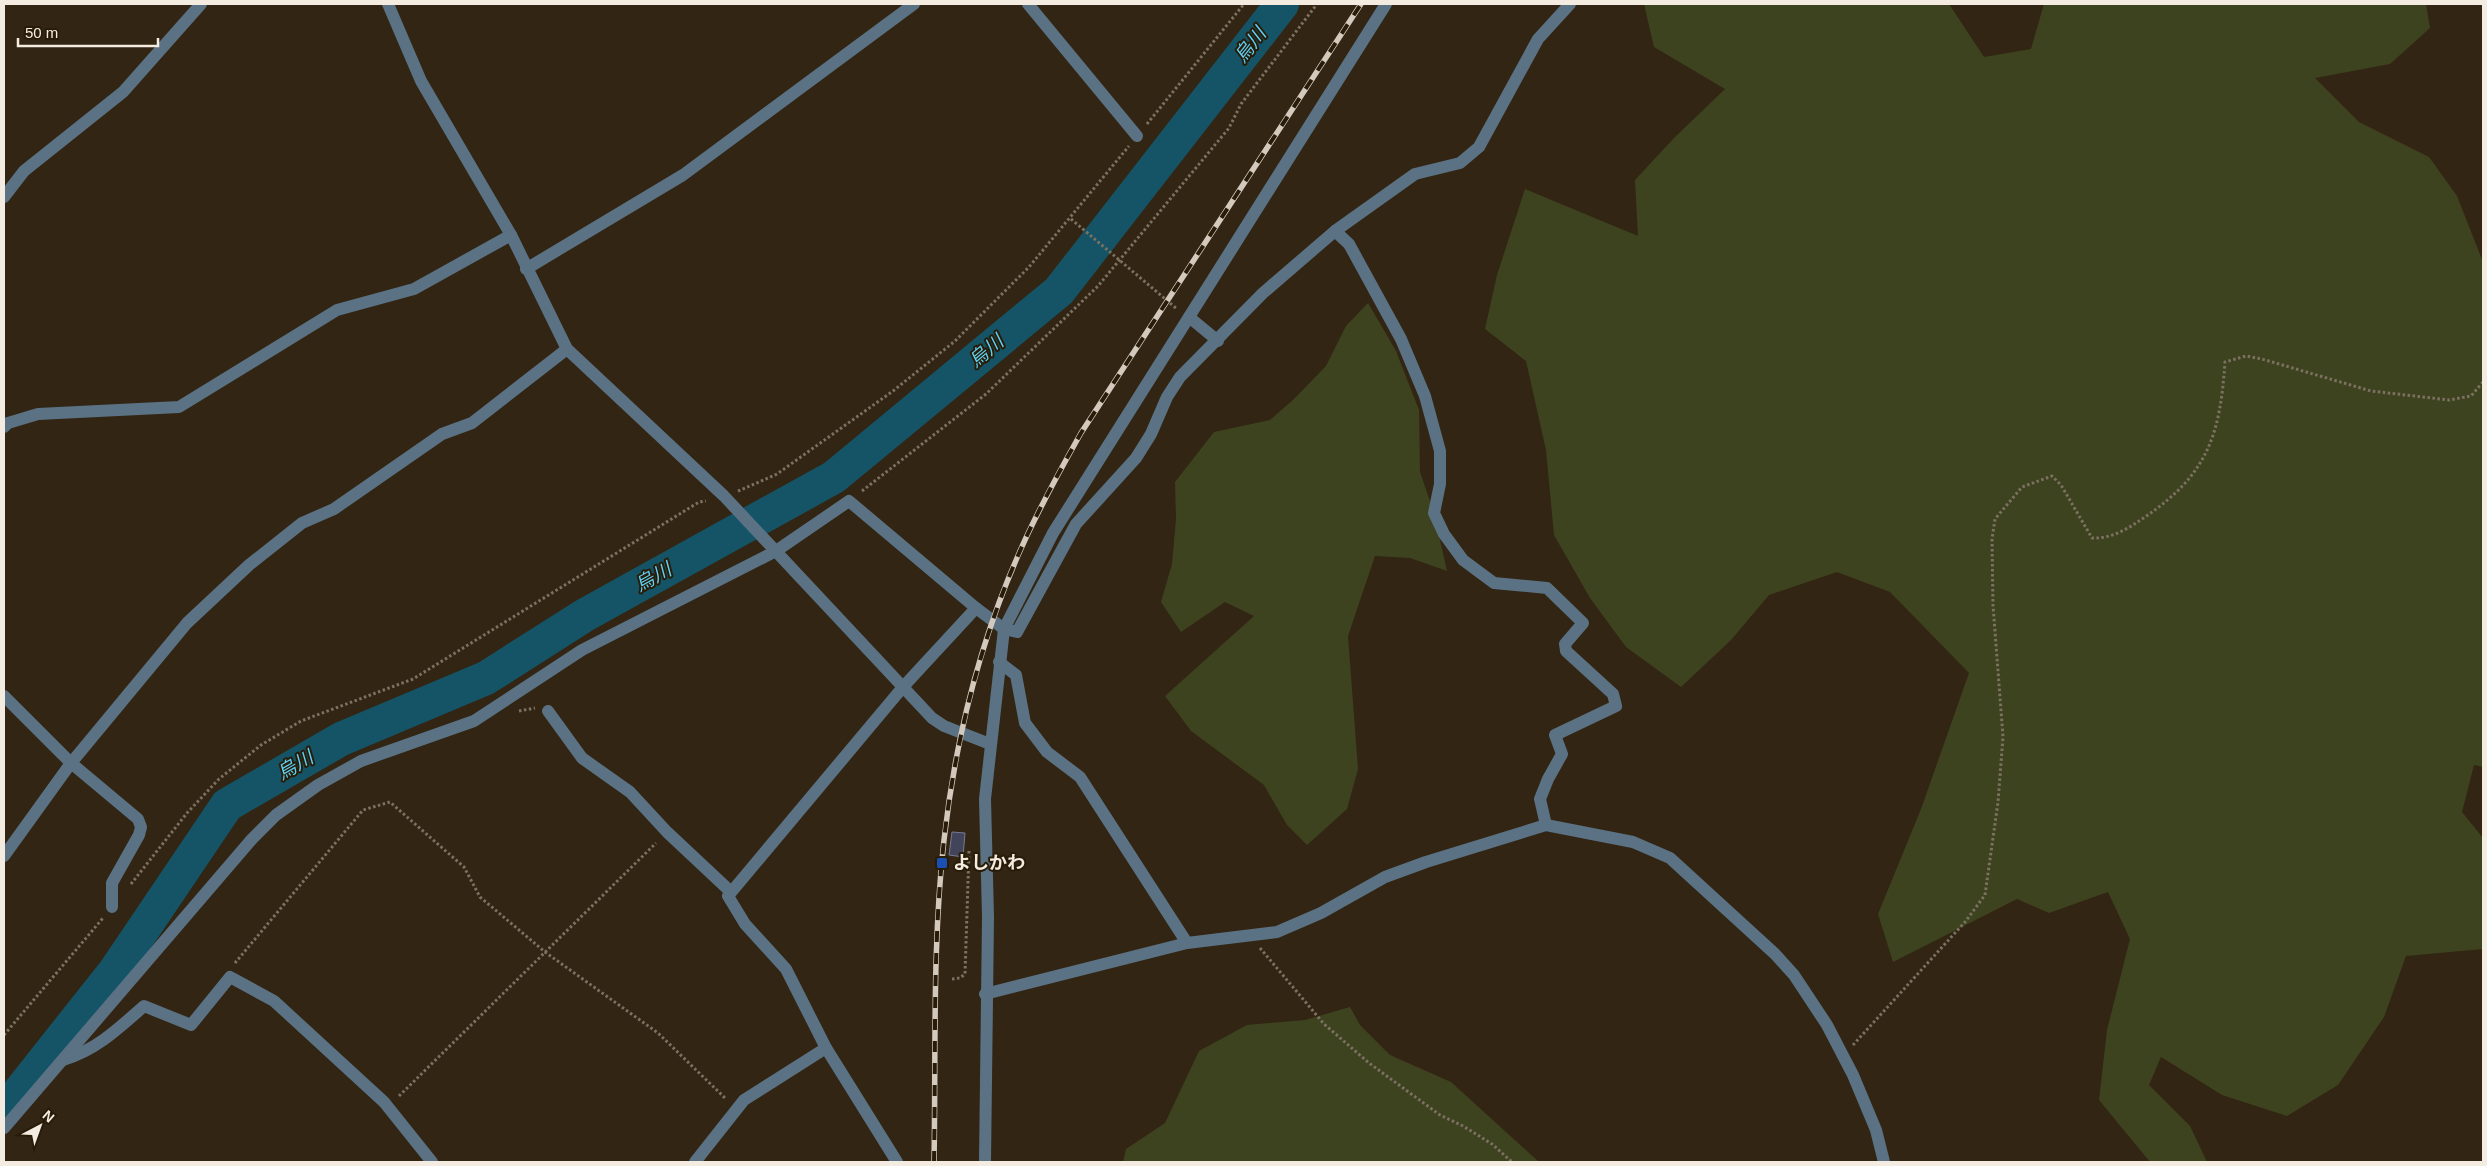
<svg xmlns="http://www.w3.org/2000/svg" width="2487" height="1166" viewBox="0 0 2487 1166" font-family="Helvetica,'Noto Sans JP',sans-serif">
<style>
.green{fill:#3e431f}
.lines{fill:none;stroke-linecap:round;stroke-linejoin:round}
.river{stroke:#155466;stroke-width:34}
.building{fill:#42455a;stroke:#777a91}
.path{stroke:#7c7162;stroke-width:3;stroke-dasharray:2.5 2.5;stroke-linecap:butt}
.minor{stroke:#5a7283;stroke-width:12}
.rail-casing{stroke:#d3cabd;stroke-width:5.5}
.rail{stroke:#281c09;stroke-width:4;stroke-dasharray:11;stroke-linecap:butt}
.transit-dot{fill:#1a4fb4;stroke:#281c09;stroke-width:2}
.labels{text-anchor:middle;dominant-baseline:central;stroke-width:4;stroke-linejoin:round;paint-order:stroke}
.poi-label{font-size:18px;font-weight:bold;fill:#f4ece0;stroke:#281c09;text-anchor:start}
.water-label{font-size:19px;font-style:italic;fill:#5fd2f6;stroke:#281c09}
</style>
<rect width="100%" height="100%" fill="#322513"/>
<g class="green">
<path d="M1644,4h305l35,53 47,-8 13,-45h382l4,24 -40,36 -75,14 44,44 70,35 28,39 26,66v505l-9,-2 -12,47 21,26v111l-77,7 -22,61 -46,68 -51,31 -65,-21 -61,-38 -12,28 41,41 17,36h-57l-51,-62 8,-70 23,-91 -22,-47 -59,21 -32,-14 -124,63 -15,-48 43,-105 48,-136 -79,-81 -53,-20 -68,23 -38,45 -50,47 -55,-40 -36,-49 -36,-63 -8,-85 -20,-89 -41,-32 12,-54 28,-86 113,47 -3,-56 39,-42 51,-49 -71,-42z"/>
<path d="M1368,303l28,48 23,59 1,62 14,41 13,58 -37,-13 -35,-2 -27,80 10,133 -11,40 -40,36 -20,-20 -23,-40 -73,-54 -26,-35 89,-80 -29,-14 -44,30 -20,-30 11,-38 4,-45 -1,-37 39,-50 56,-12 23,-20 33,-34 20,-40z"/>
<path d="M1350,1007l10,18 30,30 61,27 88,80h-416l3,-13 39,-26 34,-72 48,-26 58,-5z"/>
</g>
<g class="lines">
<path class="river" d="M4,1111l111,-140 112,-166 114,-66 145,-61 99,-63 249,-138 225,-186 223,-287"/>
</g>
<path class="building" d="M952,832l13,1 -2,24 -14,-2z"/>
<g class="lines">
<g class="path">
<path d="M1147,124l97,-120"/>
<path d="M1071,219l106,90"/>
<path d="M738,491l39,-17 116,-83 62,-50 74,-74 100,-121"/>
<path d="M862,491l124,-97 112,-108 131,-158 12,-24 76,-100"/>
<path d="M519,711l16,-3"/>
<path d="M131,884l56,-71 32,-34 42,-34 40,-24 112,-42 286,-177 7,-1"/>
<path d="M1260,948l64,76 45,39 71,52 23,11 29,18 20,18"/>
<path d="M235,963l128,-153 27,-8 74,65 16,30 65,55 113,81 68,66"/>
<path d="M952,979l8,-1 5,-4 4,-123"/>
<path d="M4,1035l99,-117"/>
<path d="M1853,1045l112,-123 20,-27 13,-93 5,-65 -10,-132 -1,-66 3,-20 27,-32 30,-11 9,9 31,53c20,1 37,-10 53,-21 63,-43 75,-82 80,-155l21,-6 16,3 109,32 78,9 22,-4 12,-14"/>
<path d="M399,1096l257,-253"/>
</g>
<g class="minor">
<path d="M388,4l33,77 90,154 56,114 157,147 208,222 12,8 46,18"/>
<path d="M1028,4l109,132"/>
<path d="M4,197l20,-26 99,-79 78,-88"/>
<path d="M1335,231l14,13 52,95 24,57 15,55v33l-6,29 10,21 19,26 31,23 53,5 36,35 -18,21 1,7 47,43 3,12 -61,29 7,19 -14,25 -8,20 6,26"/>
<path d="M526,269l157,-94 231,-171"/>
<path d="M1189,317l29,24"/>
<path d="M4,427l4,-4 30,-9 141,-7 158,-97 77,-21 97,-54"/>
<path d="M999,662l17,13 9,48 22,29 33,25 107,166"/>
<path d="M4,696l67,67 67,56 3,8 -2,8 -27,48v24"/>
<path d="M548,711l34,47 48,34 37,40 64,60"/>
<path d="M4,856l67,-93 116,-140 62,-58 53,-42 32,-14 108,-75 30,-11 95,-74"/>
<path d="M985,994l202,-51 90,-11 44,-19 64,-36 41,-15 120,-37 87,17 37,16 105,96 19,21 33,50 26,50 23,55 8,32"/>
<path d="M63,1060c33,-10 55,-31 81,-54l47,19 39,-48 44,24 110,101 48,60"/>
<path d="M4,1128l248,-289 24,-24 42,-30 43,-24 113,-40 108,-71 194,-99 73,-50 127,107 28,21 13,3 59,-108 60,-66 15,-24 16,-37 13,-20 83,-84 72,-62 80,-57 45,-11 19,-16 59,-108 32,-35"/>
<path d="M695,1162l49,-62 82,-52"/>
<path d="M897,1162l-71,-114 -40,-79 -41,-45 -17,-28 175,-209 73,-79"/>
<path d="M985,1162l3,-245 -3,-118 19,-170 49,-96 333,-529"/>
</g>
<defs>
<path id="rail" d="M934,1162c2,-107 -2,-215 10,-322 11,-98 36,-199 76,-289 18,-41 39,-79 61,-118l280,-429"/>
</defs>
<use href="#rail" class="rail-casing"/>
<use href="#rail" class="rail"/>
</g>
<rect class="transit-dot" x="936" y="857" width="12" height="12" rx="2.5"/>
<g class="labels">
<g class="poi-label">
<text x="953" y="863">よしかわ</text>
</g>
<g class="water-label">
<text transform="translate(1250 45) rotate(-52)">烏川</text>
<text transform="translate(986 351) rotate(-40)">烏川</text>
<text transform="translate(653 577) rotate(-29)">烏川</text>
<text transform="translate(295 765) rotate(-30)">烏川</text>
</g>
</g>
<rect width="2487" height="1166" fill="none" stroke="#f4ece0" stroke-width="10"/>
<g transform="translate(40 1126) rotate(41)" stroke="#281c09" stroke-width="4" paint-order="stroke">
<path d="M0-4L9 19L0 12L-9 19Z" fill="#f4ece0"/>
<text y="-8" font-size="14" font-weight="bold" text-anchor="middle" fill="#f4ece0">N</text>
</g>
<path d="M18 38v8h140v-8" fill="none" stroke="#f4ece0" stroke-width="2.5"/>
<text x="25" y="38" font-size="15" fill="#f4ece0" stroke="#281c09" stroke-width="4" paint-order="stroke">50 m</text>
</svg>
